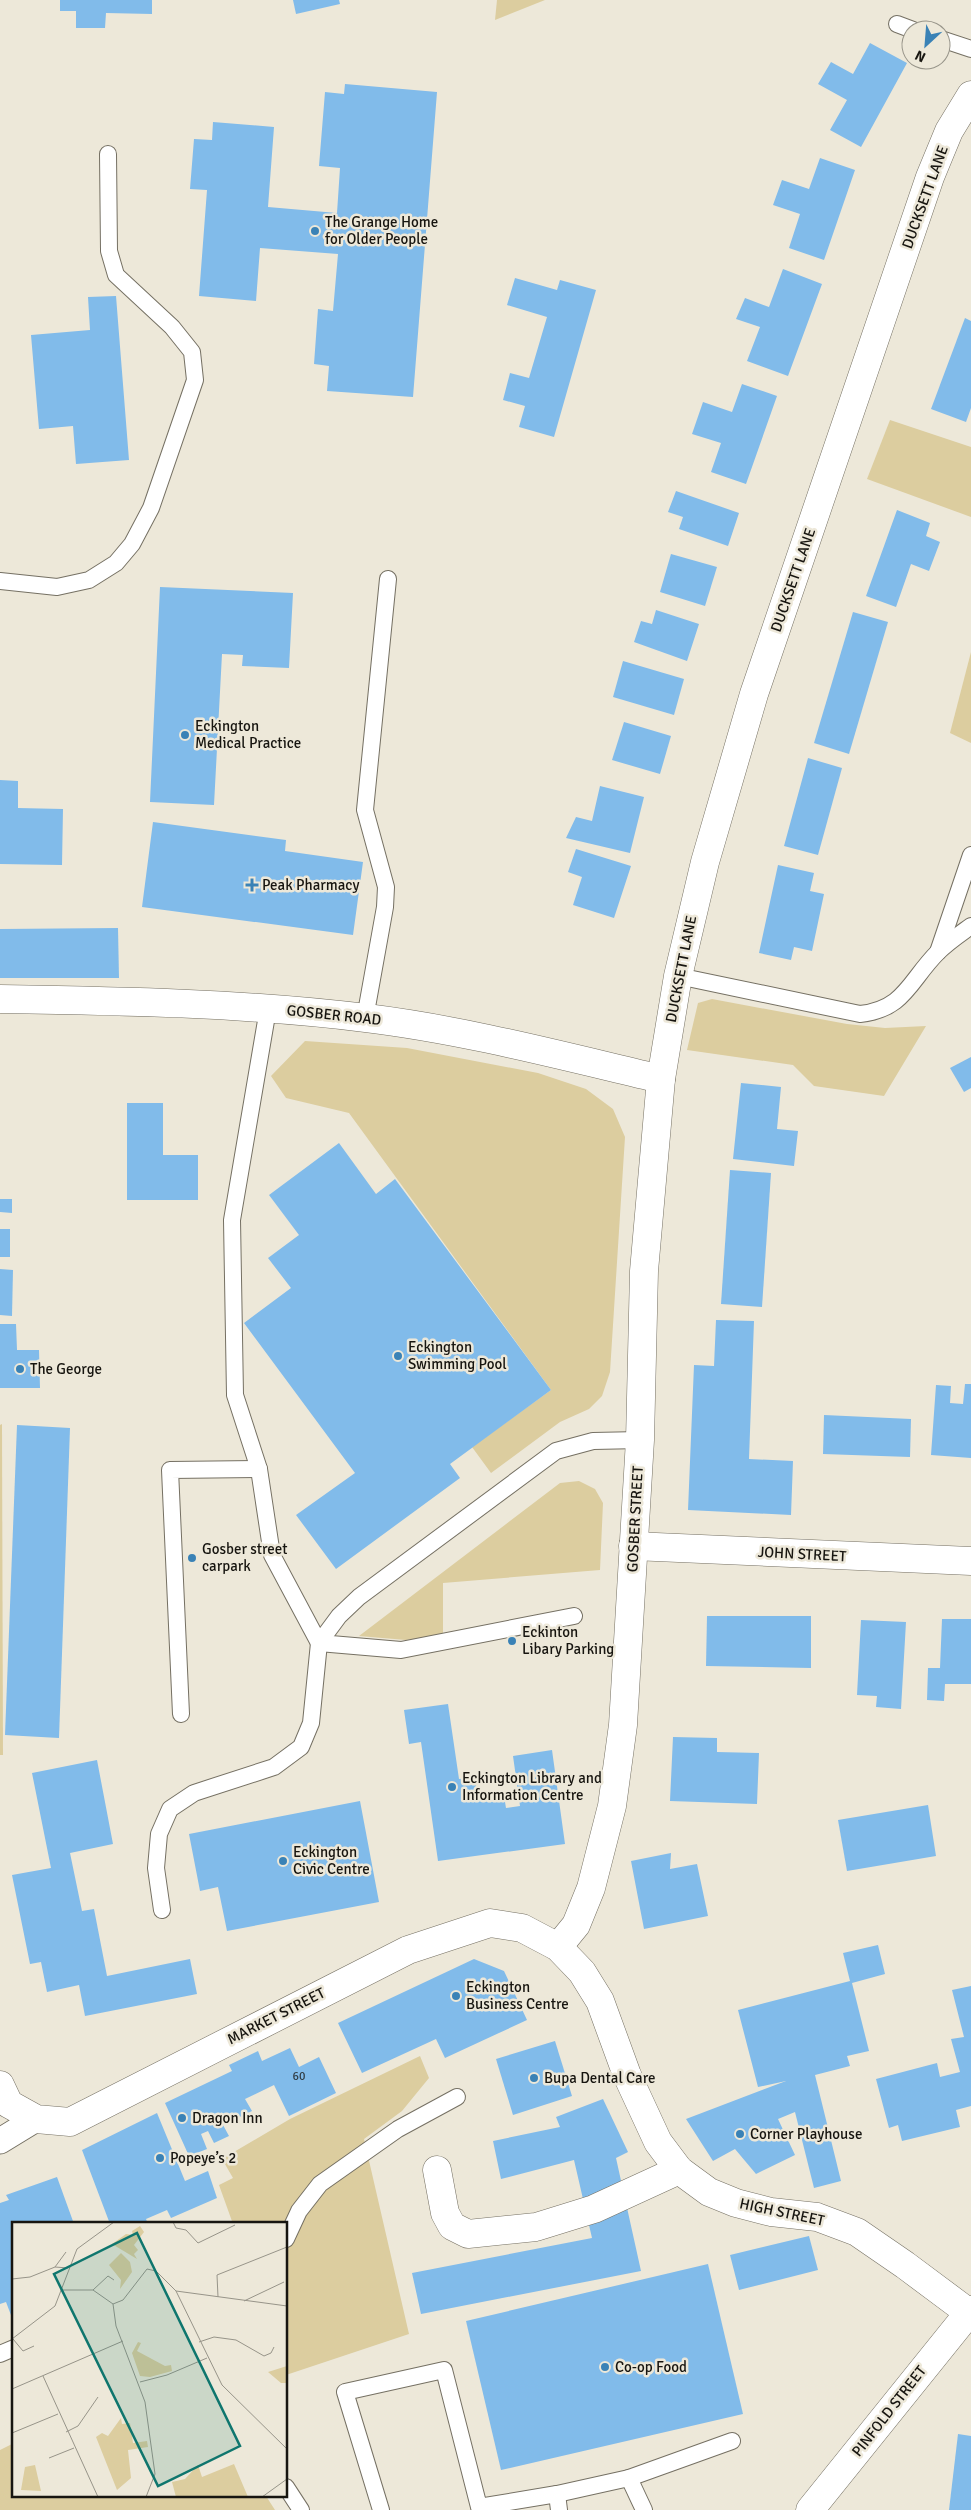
<svg xmlns="http://www.w3.org/2000/svg" width="971" height="2510" viewBox="0 0 971 2510" font-family="Signika,sans-serif">
<style>
.green{fill:#dccd9f}
.building{fill:#81bbea}
.lines{fill:none;stroke-linecap:round;stroke-linejoin:round}
.service-casing{stroke:#757063;stroke-width:18}
.pedestrian-casing{stroke:#757063;stroke-width:27}
.minor-casing{stroke:#757063;stroke-width:29}
.secondary-casing{stroke:#757063;stroke-width:29}
.service{stroke:#fff;stroke-width:16}
.pedestrian{stroke:#fff;stroke-width:25}
.minor{stroke:#fff;stroke-width:28}
.secondary{stroke:#fff;stroke-width:28}
.poi-dot{fill:#3a82b6;stroke:#ede8d9;stroke-width:2}
.labels{text-anchor:middle;dominant-baseline:central;stroke-width:5;stroke-linejoin:round;paint-order:stroke}
.number-label{font-size:12px;fill:#323e46}
.street-label{font-size:15px;fill:#171510;stroke:#ede8d9}
.poi-label{font-size:15px;fill:#171510;stroke:#ede8d9;text-anchor:start}
.inset-road{fill:none;stroke:#979489;stroke-width:1}
.view{fill:#0f766e;fill-opacity:0.15;stroke:#0f766e;stroke-width:2.5}
.inset-edge{fill:none;stroke:#171510;stroke-width:2.5}
</style>
<rect width="100%" height="100%" fill="#ede8d9"/>
<g class="green">
<path d="M497,0h48l-50,20z"/>
<path d="M890,420l81,27v70l-104,-38z"/>
<path d="M971,652v91l-21,-10z"/>
<path d="M712,999l135,25 38,4 41,-2 -42,70 -70,-10 -21,-21 -106,-15 11,-47z"/>
<path d="M305,1041l102,7 131,25 48,16 27,20 12,28 -15,235 -8,24 -13,13 -29,13 -69,51 -19,-26 79,-57 -202,-277 -63,-15 -15,-22z"/>
<path d="M2,1424l1,331h-3v-330z"/>
<path d="M579,1481l16,8 8,14 -3,67 -157,13v53l-37,4 -47,-4 201,-153z"/>
<path d="M420,2056l9,22 -27,33 -38,28 45,195 -123,41v-151h-53l-14,-39 14,-7 -11,-19 68,-40z"/>
<path d="M14,2443v53h252l9,14h-275v-60z"/>
</g>
<g class="building">
<path d="M60,0h92v14l-46,-1 -1,15h-29v-17h-16z"/>
<path d="M293,0h46l1,4 -44,10z"/>
<path d="M870,43l37,20 -46,84 -31,-17 17,-30 -29,-16 13,-22 22,12z"/>
<path d="M345,84l92,8 -24,305 -86,-6 2,-25 -15,-2 4,-55 15,2 5,-57 -78,-6 -4,53 -57,-5 8,-106 -17,-1 4,-50 18,1 1,-18 61,5 -6,80 69,6 3,-45 -21,-2 6,-74 19,2z"/>
<path d="M820,158l35,12 -31,90 -35,-12 11,-34 -27,-9 9,-25 27,9z"/>
<path d="M783,269l39,15 -34,92 -41,-15 13,-34 -24,-8 9,-21 24,9z"/>
<path d="M515,278l42,12 3,-10 36,10 -42,147 -35,-10 6,-21 -22,-6 7,-27 19,5 18,-61 -40,-12z"/>
<path d="M116,296l13,164 -53,4 -3,-38 -34,3 -8,-94 59,-5 -2,-33z"/>
<path d="M965,318l6,3v87l-5,14 -35,-13z"/>
<path d="M742,384l35,12 -31,88 -35,-12 10,-29 -29,-9 11,-32 29,10z"/>
<path d="M676,491l63,22 -11,33 -49,-17 4,-12 -15,-5z"/>
<path d="M897,510l33,13 -4,13 14,6 -11,29 -18,-7 -15,43 -30,-11z"/>
<path d="M671,554l46,13 -12,39 -45,-14z"/>
<path d="M160,587l133,6 -4,75 -47,-2 1,-11 -21,-1 -8,151 -64,-3z"/>
<path d="M656,610l43,14 -12,37 -53,-19 7,-21 11,3z"/>
<path d="M853,612l35,10 -39,132 -35,-11z"/>
<path d="M623,661l61,18 -10,36 -61,-18z"/>
<path d="M624,722l47,14 -11,38 -48,-14z"/>
<path d="M808,758l34,10 -24,87 -34,-9z"/>
<path d="M0,780l18,1v27l45,1 -1,56 -62,-1z"/>
<path d="M600,786l44,11 -14,56 -64,-15 10,-21 16,4z"/>
<path d="M153,822l133,18 -1,11 78,11 -10,73 -211,-28z"/>
<path d="M576,849l55,17 -17,52 -41,-13 9,-28 -14,-5z"/>
<path d="M778,865l36,8 -4,18 14,3 -12,57 -18,-4 -3,13 -32,-7z"/>
<path d="M118,928l1,50h-119v-49z"/>
<path d="M971,1057v31l-7,4 -14,-24z"/>
<path d="M741,1083l40,4 -4,42 21,2 -4,35 -61,-7z"/>
<path d="M127,1103h36v52h35v45h-71z"/>
<path d="M339,1143l37,51 19,-15 156,211 -101,74 10,14 -124,91 -40,-54 59,-42 -111,-150 47,-35 -23,-30 31,-23 -30,-40z"/>
<path d="M730,1170l41,3 -9,134 -41,-3z"/>
<path d="M0,1199h12v14l-12,-1z"/>
<rect x="0" y="1229" width="10" height="28"/>
<path d="M0,1269l13,1 -1,46 -12,-1z"/>
<path d="M716,1320l38,1 -5,138 44,2 -2,54 -103,-5 6,-145 20,1z"/>
<path d="M0,1324h16l1,26h22l1,38h-40z"/>
<path d="M965,1384h6v74l-40,-3 5,-70 15,1 -1,17 13,1z"/>
<path d="M824,1415l87,4 -1,38 -87,-3z"/>
<path d="M17,1425l53,3 -11,310 -54,-3z"/>
<path d="M707,1616h104v52l-105,-2z"/>
<path d="M942,1619h29v65h-26l-1,17 -17,-1 1,-32h12z"/>
<path d="M861,1620l45,2 -5,87 -25,-2 1,-11 -20,-1z"/>
<path d="M448,1704l11,75 16,-2 3,23 26,-4 2,12 14,-2 -7,-50 39,-6 13,94 -127,17 -17,-119 -12,2 -5,-34z"/>
<path d="M673,1737l44,1v14l42,1 -2,51 -87,-3z"/>
<path d="M97,1760l16,84 -43,9 12,58 12,-2 13,67 83,-17 7,35 -112,22 -6,-31 -32,7 -6,-30 -11,2 -18,-89 39,-7 -19,-95z"/>
<path d="M360,1801l19,101 -152,29 -9,-44 -18,4 -11,-57z"/>
<path d="M928,1805l8,51 -89,15 -9,-51z"/>
<path d="M671,1853l-1,16 27,-5 11,52 -64,13 -13,-68z"/>
<path d="M878,1945l7,29 -33,9 17,68 -22,5 3,10 -35,9 26,106 -27,7 -19,-76 -17,7 17,36 -39,19 -21,-25 -22,12 -27,-42 100,-38 -28,6 -20,-77 112,-29 -7,-28z"/>
<path d="M474,1959l30,12 23,49 -82,38 -9,-19 -74,34 -24,-50z"/>
<path d="M971,1986v120l-15,4 4,17 -58,14 -4,-16 -9,3 -13,-49 61,-16 3,14 20,-5 -9,-33 13,-2 -12,-47z"/>
<path d="M555,2041l17,55 -59,19 -17,-56z"/>
<path d="M290,2048l9,19 20,-10 17,36 -47,23 -15,-31 -29,14 7,12 -29,14 6,11 -15,7 -6,-12 -7,3 6,15 -18,7 -24,-53 67,-32 -3,-6 29,-14 4,10z"/>
<path d="M603,2099l25,53 -12,6 25,113 -220,43 -9,-41 180,-35 -18,-78 -73,19 -8,-38 67,-14 -4,-10z"/>
<path d="M157,2113l28,68 23,-10 9,27 -46,20 -4,-8 -21,9 2,5h-38l-28,-74z"/>
<path d="M57,2177l17,47h-60v99l-8,-21 -6,2v-101l9,-3 -3,-5z"/>
<path d="M809,2236l9,34 -79,20 -9,-35z"/>
<path d="M708,2264l35,150 -242,56 -35,-149z"/>
<path d="M958,2434l13,2v74h-22z"/>
</g>
<g class="lines">
<defs>
<g id="service">
<path d="M897,24l16,6"/>
<path d="M941,39l30,10"/>
<path d="M0,581l57,6 32,-7 27,-17 16,-19 19,-36 44,-128 -3,-28 -20,-25 -56,-52 -7,-24 -1,-97"/>
<path d="M938,952l33,-97"/>
<path d="M678,976l182,38c45,-5 49,-33 78,-62 10,-10 22,-18 33,-26"/>
<path d="M268,1009l-36,211 3,175 24,74 13,86 47,88"/>
<path d="M365,1018l20,-111 1,-20 -21,-77 23,-231"/>
<path d="M319,1643l82,7 173,-34"/>
<path d="M181,1714l-11,-244 89,-1"/>
<path d="M162,1910l-6,-42 3,-34 11,-25 24,-16 80,-26 27,-20 10,-24 8,-80 20,-27 20,-19 197,-146 37,-10 47,-1"/>
<path d="M286,2239l13,-28 21,-27 78,-55 59,-32"/>
<path d="M0,2354l14,-6"/>
<path d="M629,2478l15,32"/>
<path d="M286,2487l15,23"/>
<path d="M557,2494l2,16"/>
<path d="M381,2510l-36,-118 99,-22 35,137 78,-13 72,-16 103,-37"/>
</g>
<path id="pedestrian" d="M0,2141l36,-22"/>
<g id="minor">
<path d="M0,999c122,2 244,4 366,19 99,12 197,38 295,61"/>
<path d="M633,1546l338,15"/>
<path d="M558,1947l18,-22 15,-37 21,-82 11,-81 17,-285 4,-169 17,-192 17,-103 27,-114 49,-168 176,-517 19,-46 22,-36"/>
<path d="M0,2085l9,19 27,15 34,3 338,-172 82,-27 32,5 36,19 24,25 18,29 27,74 31,67 21,28 30,22 27,11 35,9 46,5 40,15 48,33 63,47"/>
<path d="M437,2170l8,43 7,13 16,8 68,-7 58,-18 85,-39"/>
</g>
<path id="secondary" d="M810,2510l161,-200"/>
</defs>
<use href="#service" class="service-casing"/>
<use href="#pedestrian" class="pedestrian-casing"/>
<use href="#minor" class="minor-casing"/>
<use href="#secondary" class="secondary-casing"/>
<use href="#service" class="service"/>
<use href="#pedestrian" class="pedestrian"/>
<use href="#minor" class="minor"/>
<use href="#secondary" class="secondary"/>
</g>
<g class="poi-dot">
<circle cx="315" cy="231" r="5"/>
<circle cx="185" cy="735" r="5"/>
<path d="M249.5 877.5h5v5h5v5h-5v5h-5v-5h-5v-5h5z"/>
<circle cx="398" cy="1356" r="5"/>
<circle cx="20" cy="1369" r="5"/>
<circle cx="192" cy="1558" r="5"/>
<circle cx="512" cy="1641" r="5"/>
<circle cx="452" cy="1787" r="5"/>
<circle cx="283" cy="1861" r="5"/>
<circle cx="456" cy="1996" r="5"/>
<circle cx="534" cy="2078" r="5"/>
<circle cx="182" cy="2118" r="5"/>
<circle cx="740" cy="2134" r="5"/>
<circle cx="160" cy="2158" r="5"/>
<circle cx="605" cy="2367" r="5"/>
</g>
<g class="labels">
<g class="number-label">
<text x="299" y="2076">60</text>
</g>
<g class="street-label">
<text transform="translate(925 197) rotate(-70)">DUCKSETT LANE</text>
<text transform="translate(793 580) rotate(-71)">DUCKSETT LANE</text>
<text transform="translate(681 969) rotate(-79)">DUCKSETT LANE</text>
<text transform="translate(334 1015) rotate(6)">GOSBER ROAD</text>
<text transform="translate(635 1519) rotate(-87)">GOSBER STREET</text>
<text transform="translate(802 1554) rotate(3)">JOHN STREET</text>
<text transform="translate(276 2016) rotate(-27)">MARKET STREET</text>
<text transform="translate(782 2212) rotate(12)">HIGH STREET</text>
<text transform="translate(889 2411) rotate(-52)">PINFOLD STREET</text>
</g>
<g class="poi-label">
<text x="325" y="222">The Grange Home<tspan x="325" dy="17">for Older People</tspan></text>
<text x="195" y="726">Eckington<tspan x="195" dy="17">Medical Practice</tspan></text>
<text x="262" y="885">Peak Pharmacy</text>
<text x="408" y="1347">Eckington<tspan x="408" dy="17">Swimming Pool</tspan></text>
<text x="30" y="1369">The George</text>
<text x="202" y="1549">Gosber street<tspan x="202" dy="17">carpark</tspan></text>
<text x="522" y="1632">Eckinton<tspan x="522" dy="17">Libary Parking</tspan></text>
<text x="462" y="1778">Eckington Library and<tspan x="462" dy="17">Information Centre</tspan></text>
<text x="293" y="1852">Eckington<tspan x="293" dy="17">Civic Centre</tspan></text>
<text x="466" y="1987">Eckington<tspan x="466" dy="17">Business Centre</tspan></text>
<text x="544" y="2078">Bupa Dental Care</text>
<text x="192" y="2118">Dragon Inn</text>
<text x="750" y="2134">Corner Playhouse</text>
<text x="170" y="2158">Popeye’s 2</text>
<text x="615" y="2367">Co-op Food</text>
</g>
</g>
<g transform="translate(12 2222)">
<rect width="275" height="275" fill="#ede8d9"/>
<path d="M128,4l4,6 -10,13 4,5 -4,4 3,5 -25,-15 14,-10 7,1 -1,-4zM109,31l9,9 2,10 -12,17 1,-9 -12,-15zM126,120l3,1 -4,8 28,15 6,-1 1,6 -22,6 -10,-1 -8,-23zM275,144v17h-6l-13,-11zM109,196l1,6 8,-1 3,20 14,-2 1,6 -20,3 3,28 -14,12 -21,-53 6,-4 6,3zM222,242l14,33h-72l-4,-15 13,-3 13,-14 4,12zM23,243l6,26 -20,-1 4,-23z" fill="#dccd9f"/>
<path class="inset-road" d="M161,0l3,6 10,2 12,13 37,-18M43,45l11,-15M0,57l18,-2 25,-10 13,1M51,68h30l20,14M81,68l15,-14 6,4M164,69l111,15M206,75l-1,-22 70,-28M232,79l40,-19M101,82l10,-4 24,-31 9,2 20,20 46,94 65,64M101,82l3,22 29,76 10,72 -9,23M0,117l43,-33 22,-57 37,-27M1,117l10,12 11,-5M187,120l15,-5 22,3 28,16 7,-3 3,-6M31,154l55,121M128,160l27,-7 40,-17M0,167l111,-48M54,210l12,-6 20,-29M0,211l46,-19M37,236l25,-10M250,275l25,-18"/>
<path class="view" d="M125,11l103,213 -82,40 -104,-212z"/>
<rect width="275" height="275" class="inset-edge"/>
</g>
<g transform="translate(926 45) rotate(206)"><circle r="24" fill="#ede8d9" stroke="#979489"/>
<path d="M0-4L9 19L0 12L-9 19Z" fill="#3a82b6"/>
<text y="-8" font-size="14" font-weight="bold" text-anchor="middle" fill="#171510">N</text>
</g>
</svg>
